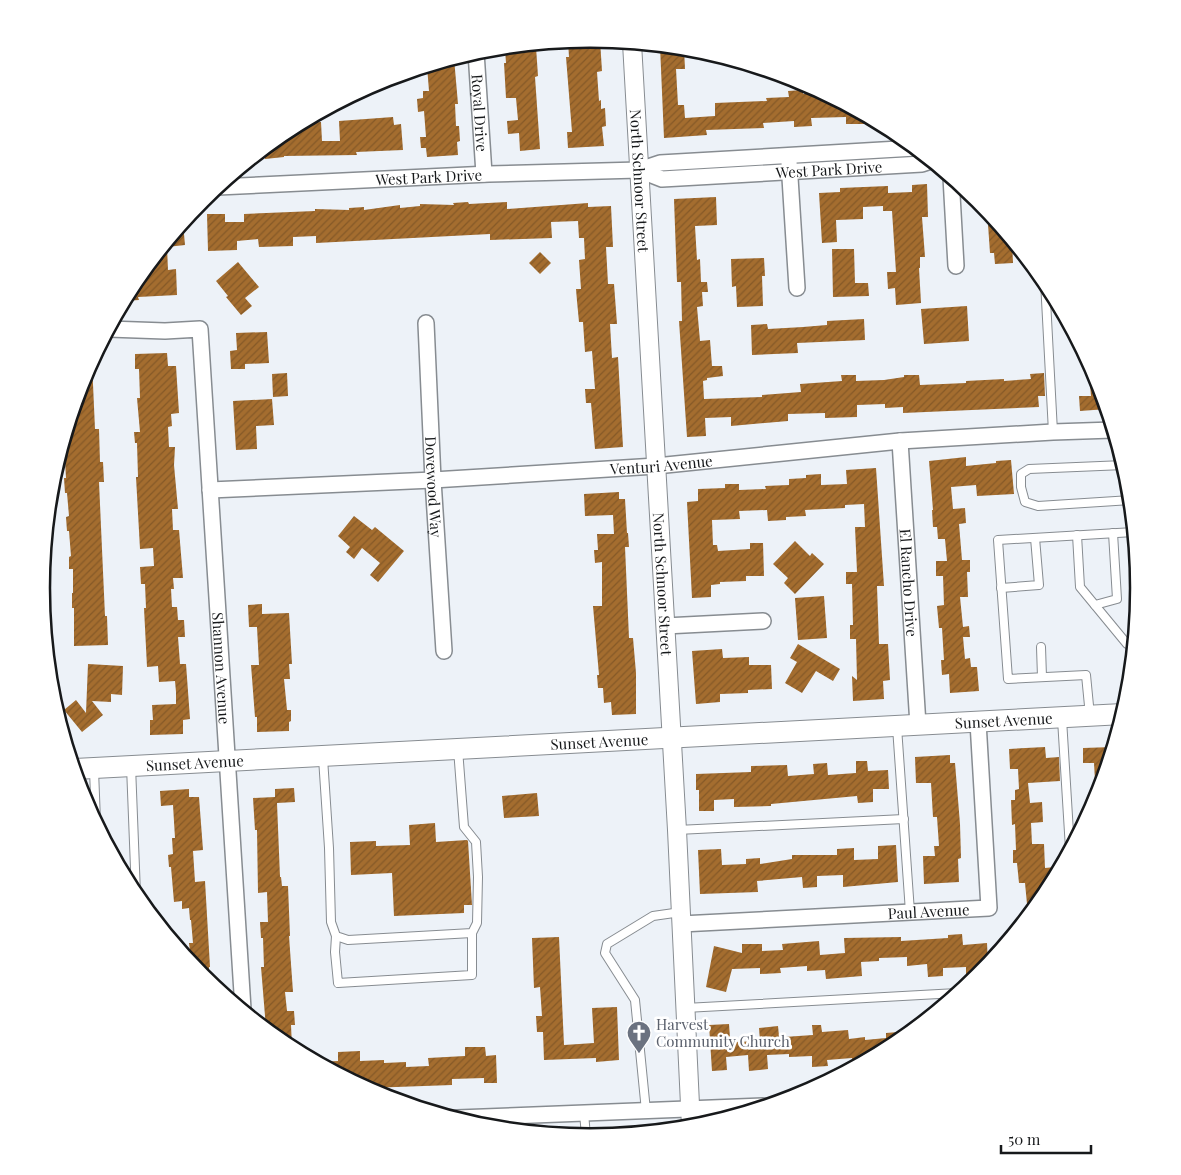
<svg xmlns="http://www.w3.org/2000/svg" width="1181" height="1175" viewBox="0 0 1181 1175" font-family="'Playfair Display',serif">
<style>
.building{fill:url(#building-hatch)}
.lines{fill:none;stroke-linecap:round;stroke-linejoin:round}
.service-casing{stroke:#878c91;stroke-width:10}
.minor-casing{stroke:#878c91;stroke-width:18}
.tertiary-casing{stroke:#878c91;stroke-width:20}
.secondary-casing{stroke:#878c91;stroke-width:22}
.service{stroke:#fff;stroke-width:8}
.minor{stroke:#fff;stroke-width:15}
.tertiary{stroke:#fff;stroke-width:18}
.secondary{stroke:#fff;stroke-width:20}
.labels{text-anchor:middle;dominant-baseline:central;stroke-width:5;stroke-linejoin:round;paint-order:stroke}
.street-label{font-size:15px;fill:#17191b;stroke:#fff}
.worship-label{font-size:15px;fill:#5b616d;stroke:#fff;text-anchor:start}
.rim{fill:none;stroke:#17191b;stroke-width:2.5}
</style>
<defs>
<pattern id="building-hatch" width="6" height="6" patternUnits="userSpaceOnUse" patternTransform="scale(1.25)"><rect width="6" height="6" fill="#a46d2f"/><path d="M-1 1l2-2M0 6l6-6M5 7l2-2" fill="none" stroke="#855927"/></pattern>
</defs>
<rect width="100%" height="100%" fill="#edf2f8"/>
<g class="building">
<path d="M591,39l9,1 2,31 -5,1 2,29 2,-1v9l4,-1 1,18 -4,1 2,19 -36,2 -1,-16h5l-6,-75h3l-1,-16z"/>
<path d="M660,46l24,2 1,21h-9l2,36h6l1,13 30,-2v-13l52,-2 -1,-3 23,-1 -1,-6 15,-1v4l21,-1 40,21v10h-18v-7l-35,1 1,8 -18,1v-6l-31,2 1,5 -58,2 1,5 -43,3z"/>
<path d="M536,47l2,29 -3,1 5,72 -20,2 -1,-18 -11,1 -1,-13 11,-1 -2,-22h-10l-2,-35h2l-1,-14z"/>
<path d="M454,58l4,46h-3l1,22h3l1,15 -3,1 1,13 -31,2 -1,-9h-5l-1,-11h6l-2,-26 -6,1 -1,-13 6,-1v-7h6l-2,-25z"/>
<path d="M393,117l1,8 7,-1 2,26 -47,2 1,3 -73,1v1l-19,2v-11l21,-17 14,-8 21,-1 1,19h18l-1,-20z"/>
<path d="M927,184l1,33h-6l3,40h-5v11h-1l2,35 -25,2 -1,-17 -7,1 -1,-17h9l-4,-61h-9v-5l-20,1v12l-27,1 1,22 -15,1 -3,-50 21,-1v-4l48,-2v7l24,-1v-7z"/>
<path d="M716,197l1,28 -22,1 2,34 3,-1 1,23h6l1,10h-6l1,14 -6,1 3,34 10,-1 2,26h10l1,10 -16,2v2l-4,1 1,18 58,-2v-2l39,-3 -1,-8 42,-3 -1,-6h15v6l28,-1 20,-3v-2h15l1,10 46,-2v-2l38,-2v2l27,-2 -1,-5 14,-1 1,23h-7l1,11 -136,6v-6l-18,1v-4l-28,1v12l-32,1v-5l-37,1v7l-57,5v-9l-26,1 1,18 -19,1 -8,-116h3l-1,-39h-4l-3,-83z"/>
<path d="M468,202l1,2 38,-2v7l81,-6v4l23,-1 2,41h-7l2,37h6l3,40h-7l2,34 6,-1 5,90 -28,2 -4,-46h-5l-1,-14h10l-3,-38 -7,1 -2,-30h-4l-2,-21 -1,-12h5l-2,-29 6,-1 -1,-21h-5l-1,-17 -27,1 1,16 -62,2v-6l-174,9v-7l-23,1v9l-34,1 -1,-8 -21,2v9l-29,1 -1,-37h18v8h19v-8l71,-3v-2l34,1v-2l15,-1v3l36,-5v3l20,-2v-2l34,1 -1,-2z"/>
<path d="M987,210l25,30 1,23 -18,1 -1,-11h-4z"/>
<path d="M183,223l2,22 -18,2 1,23 8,-1 1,26 -39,2 1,3 -15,1 10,-19z"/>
<path d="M832,249h22l1,34h13l1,13 -36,1z"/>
<path d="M540,252l11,11 -11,11 -11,-11z"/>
<path d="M764,258l1,18h-3l1,30 -26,1 -1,-21 -4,1 -1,-28z"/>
<path d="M238,262l21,25 -14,11 7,8 -11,9 -15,-18 2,-1 -12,-15z"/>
<path d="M967,306l2,35 -45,3 -3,-35z"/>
<path d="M864,319l1,21 -68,3 1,10 -46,2 -1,-30 16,-1 1,5 35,-2 24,-2v-4z"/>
<path d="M267,332l2,31 -24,1v5h-14l-1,-18 7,-1 -1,-17z"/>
<path d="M167,353l1,13h8l3,47 -8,1 1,12 -4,1 1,20h6l-1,18 4,44h-6l1,21h6l4,48h-10l1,11h-3l1,18h5l1,13h6l1,17h-7l2,27h6l4,55 -7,1v14l-33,1v-15h3l-1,-15 24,-1v-12l-1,-11 -16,1 -1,-16 -11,1 -3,-59h2l-1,-24h-4l-1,-17 14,-1 -1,-18 -13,1 -4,-72h2l-1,-34h-2l-1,-11h6l-3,-34h3l-1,-29h-4v-15z"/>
<path d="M1088,361l10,17 9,31 -27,2 -1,-15h12z"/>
<path d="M92,362l3,67h4l1,33h3l1,20h-5l6,134h2l1,29 -34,1v-38h-2v-15h1v-24h-4v-12l2,-1 -2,-25h-2l-1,-14 3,-1 -2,-23h-2l-1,-15h2l-2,-35 20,-66z"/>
<path d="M287,373l1,23 -15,1 -1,-23z"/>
<path d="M272,399l2,26 -18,1 1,23 -21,1 -3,-49z"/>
<path d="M966,457v9l30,-3v-2l15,-1 3,34 -37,2 -1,-11 -25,2 2,22 12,-1 1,15 -7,1 3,36h8v12h-3l1,25h-8l3,30 6,-1 1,11h-7l2,22 5,-1 1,9h6l2,24 -29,2 -1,-19 -7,1 -1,-15h3l-2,-32h-3l-2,-22 7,-1 -1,-29h-7v-15h11l-2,-22h-7l-1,-12h-4l-1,-17h1l-4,-49z"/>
<path d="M876,468l8,118h-7l2,58h9l2,36 -7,1 1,18 -31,2 -1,-25 5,4 -1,-41h-6v-14h3l-1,-41h-6v-12h11l-2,-45h10l-1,-23 -19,1v3l-40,2 1,6 -20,1v3l-18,1 -1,-11 -28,1 1,8 -28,1 1,25h4l1,6 32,-2v-6h13l1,33h-18v5l-26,1v2l-9,1v12l-19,1 -5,-96 11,-1v-12l27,-1v-4h14v6l27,-1 -1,-3 24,-1v-6l17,-1v-3l15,-1v11l26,-1 -1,-14z"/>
<path d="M619,492v7h6l2,34h1l1,14h-4l4,91h4l3,35v41l-24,1 -1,-13 -7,1 -1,-15h-5l-1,-13h2l-6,-69h9v-44l-7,1 -1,-13h4l-1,-16h17l-1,-19 -28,1 -1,-22z"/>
<path d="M354,516l18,14 3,-3 29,24 -26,31 -8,-7 10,-12 -18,-15 -8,11 -8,-7 4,-5 -12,-11z"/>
<path d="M795,541l15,15 2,-3 12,11 -29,30 -11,-11 4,-5 -15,-14z"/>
<path d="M824,596l3,42 -29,2 -3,-42z"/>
<path d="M262,604v10l27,-1 3,51h-3l1,15h-6l3,31h4v11l-2,1v9l-32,1v-15h-2l-4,-52h8l-2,-38h-8l-1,-22z"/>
<path d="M798,644l42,25 -7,12 -17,-10 -14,22 -17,-10 12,-21 -7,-4z"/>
<path d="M722,649l1,9 26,-1v8h22l1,24 -24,1v3l-28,1v8l-24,2 -4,-53z"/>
<path d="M88,664l35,2 -1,29 -11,-1v8l-19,-1 11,14 -21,17 -18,-22 12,-10 10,13z"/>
<path d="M1045,747l1,11 13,-1 1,24 -32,2 2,20 12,-1 1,20 -12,1 1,21h12l1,24 10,-1 1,8 -7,13h-5v7l-6,8 -11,1 -2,-21h-6l-2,-20h-4v-13h3l-1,-26 -3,1 -1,-25h4v-10l4,-1 -1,-20h-8l-1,-20z"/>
<path d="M1113,747l-16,51h-1l-2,-35h-11v-15z"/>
<path d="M950,755v8h5l5,61 1,34 -3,1 1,23 -35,2 -1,-28h12l-1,-10h5l-2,-29h-4l-2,-34h-15l-1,-26z"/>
<path d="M856,761h11l1,10 20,-1 1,19h-16v13l-15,1 -1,-7 -86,8v2l-37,1v-8l-20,1v11h-15v-21h-3v-16l55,-2v-6l36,-1 1,11 26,-2 -1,-10 14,-1 1,12 28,-2z"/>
<path d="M294,788l1,14 -18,1 3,74h1l1,9h6l2,50h-1l4,56h-8l2,19h7l1,14h-4l1,22 -26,-19 -5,-61h3l-1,-29h-2l-1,-16h8l-1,-30 -9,1 -1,-63h-2l-2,-32 22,-1v-8z"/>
<path d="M189,789v8h10l4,53 -10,1 2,31 10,-1 5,86h-1v14l-7,-6 -19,-24h7l-1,-8h4l-2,-23h-1l-1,-12 -7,1v-8l-8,1 -3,-35h-2l-1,-12 5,-1 -1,-16h3l-2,-33 -12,1 -1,-15z"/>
<path d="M537,793l2,23 -35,2 -2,-22z"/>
<path d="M435,823l1,19 31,-2 1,1 4,64h-8v8l-70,3 -2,-43 -41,2 -1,-33 26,-1v5l34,-1 -1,-20z"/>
<path d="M896,845l2,37 -55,5v-12l-26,1v11l-14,1 -1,-11 -45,4 1,11 -58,2 -2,-44 23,-1 1,16 24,-1v-5l14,-1v6l32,-5v-4h45v-6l17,-1v12l24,-1v-13z"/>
<path d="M962,934l1,11 24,-2 1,21 -1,2h-10v10l-11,1v-10l-23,1v8l-15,1 -1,-13 -20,2v-9l-28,1v3l-18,1 1,14 -36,3 -1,-9 -18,1v-5l-27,2 1,5 -21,1v-6l-28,1 -6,23 -20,-5 8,-41 28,7v-9h20v7l21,-1 -1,-6 37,-3 1,14 25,-2 -1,-15 57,-1v4l47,-3v-3z"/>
<path d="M559,937l5,108 30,-2 -2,-35 25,-1 2,53 -23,2v-4l-52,2 -1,-28h-6l-1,-16h6l-2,-29 -6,1 -2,-50z"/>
<path d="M729,1024l1,14h4v4l26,-1 -1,-13 19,-2 1,10 5,1 29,-2 -1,-10h9l1,7 26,-2 1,9 16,-2v3l21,-2v-5l24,-2 -15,13 -42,23 -1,-9 -25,2 1,6 -16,1v-11l-23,1v-3l-22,1 1,14 -19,2 -1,-16 -22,2 1,13 -15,1 -3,-46z"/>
<path d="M465,1047h20l1,9 10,-1 1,28h-13v-5l-32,1v6l-84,3 -49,-26 19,-1v-9l22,-1v10l24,-1v3l22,-1v5l23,-1 -1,-8 37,-2z"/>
</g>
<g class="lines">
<defs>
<g id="service">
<path d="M1045,281l8,151"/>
<path d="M1124,465l-95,4 -8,5v13l4,15 13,4 93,-6"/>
<path d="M1077,535l3,52 47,57 7,-1"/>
<path d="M1001,588l38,-3 -4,-47"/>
<path d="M1095,605l22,-6 -4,-66"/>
<path d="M1041,647l1,30"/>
<path d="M1090,716l-4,-41 -78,4 -10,-139 136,-8"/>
<path d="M1062,719l8,130"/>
<path d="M897,727l13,185"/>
<path d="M323,758l6,90 2,74 5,14 12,4 124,-7 5,-10 1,-46 -2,-35 -12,-15 -6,-78"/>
<path d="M131,766l5,128"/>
<path d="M94,770l2,51"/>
<path d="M677,830l227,-11"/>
<path d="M336,936l-1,16 3,31 134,-8v-42"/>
<path d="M685,1008l272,-15"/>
<path d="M646,1111l-11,-111 -30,-47 2,-9 46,-28 28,-4"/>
<path d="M584,1113l2,23"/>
</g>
<g id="minor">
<path id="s1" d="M476,52l8,122"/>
<path d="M789,162l8,126"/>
<path id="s2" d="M639,170l23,9 260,-15 9,-3"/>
<path d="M951,177l5,89"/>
<path id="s3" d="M218,187l271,-13 150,-4 21,-7 256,-15"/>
<path id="s4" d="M426,323l7,157 11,171"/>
<path id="s5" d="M109,329l56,2 35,-2 43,680"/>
<path id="s6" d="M900,441l18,284"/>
<path id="s7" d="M210,490l223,-10 223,-14 244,-25 153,-9 60,-2"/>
<path d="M42,587v2"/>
<path d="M665,626l98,-5"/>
<path id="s8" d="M681,924l308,-16 -11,-186"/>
<path d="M457,1118l306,-12"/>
</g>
<g id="tertiary">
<path id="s9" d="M632,43l45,787 14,296"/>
</g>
<g id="secondary">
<path id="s10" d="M75,769l1048,-55"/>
</g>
</defs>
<use href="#service" class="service-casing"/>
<use href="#minor" class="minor-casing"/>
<use href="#tertiary" class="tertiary-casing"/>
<use href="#secondary" class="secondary-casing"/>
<use href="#service" class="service"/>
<use href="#minor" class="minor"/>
<use href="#tertiary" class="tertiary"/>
<use href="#secondary" class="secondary"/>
</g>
<defs>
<symbol id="church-pin" viewBox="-11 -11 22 30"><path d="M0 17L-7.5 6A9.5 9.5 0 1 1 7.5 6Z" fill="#6b7280" stroke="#fff"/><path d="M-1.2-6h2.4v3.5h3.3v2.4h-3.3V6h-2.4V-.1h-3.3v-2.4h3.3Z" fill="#fff"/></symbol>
</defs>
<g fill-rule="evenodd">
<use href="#church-pin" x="625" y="1019" width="28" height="38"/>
</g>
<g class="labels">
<g class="street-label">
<text stroke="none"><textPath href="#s1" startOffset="61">Royal Drive</textPath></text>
<text stroke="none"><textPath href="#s2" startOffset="192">West Park Drive</textPath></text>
<text stroke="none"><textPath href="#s3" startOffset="211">West Park Drive</textPath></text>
<text stroke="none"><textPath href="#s9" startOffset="138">North Schnoor Street</textPath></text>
<text stroke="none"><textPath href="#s7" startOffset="452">Venturi Avenue</textPath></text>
<text stroke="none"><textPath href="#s4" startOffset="164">Dovewood Way</textPath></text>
<text stroke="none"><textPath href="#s6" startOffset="142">El Rancho Drive</textPath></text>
<text stroke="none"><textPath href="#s9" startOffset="542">North Schnoor Street</textPath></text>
<text stroke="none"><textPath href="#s5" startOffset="431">Shannon Avenue</textPath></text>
<text stroke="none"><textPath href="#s10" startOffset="930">Sunset Avenue</textPath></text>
<text stroke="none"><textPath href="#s10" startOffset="525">Sunset Avenue</textPath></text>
<text stroke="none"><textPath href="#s10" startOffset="120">Sunset Avenue</textPath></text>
<text stroke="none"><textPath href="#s8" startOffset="248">Paul Avenue</textPath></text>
</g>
<g class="worship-label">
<text x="656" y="1024">Harvest<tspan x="656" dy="17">Community Church</tspan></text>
</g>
</g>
<path d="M0 0H1181V1175H0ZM50 588a540 540 0 1 1 1080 0a540 540 0 1 1-1080 0Z" fill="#fff" fill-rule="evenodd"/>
<path class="rim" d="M50 588a540 540 0 1 1 1080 0a540 540 0 1 1-1080 0Z"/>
<path d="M1001 1145v8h90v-8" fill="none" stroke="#17191b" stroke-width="2.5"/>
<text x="1008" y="1145" font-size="15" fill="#17191b" stroke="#ffffff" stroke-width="4" paint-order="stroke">50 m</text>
</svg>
